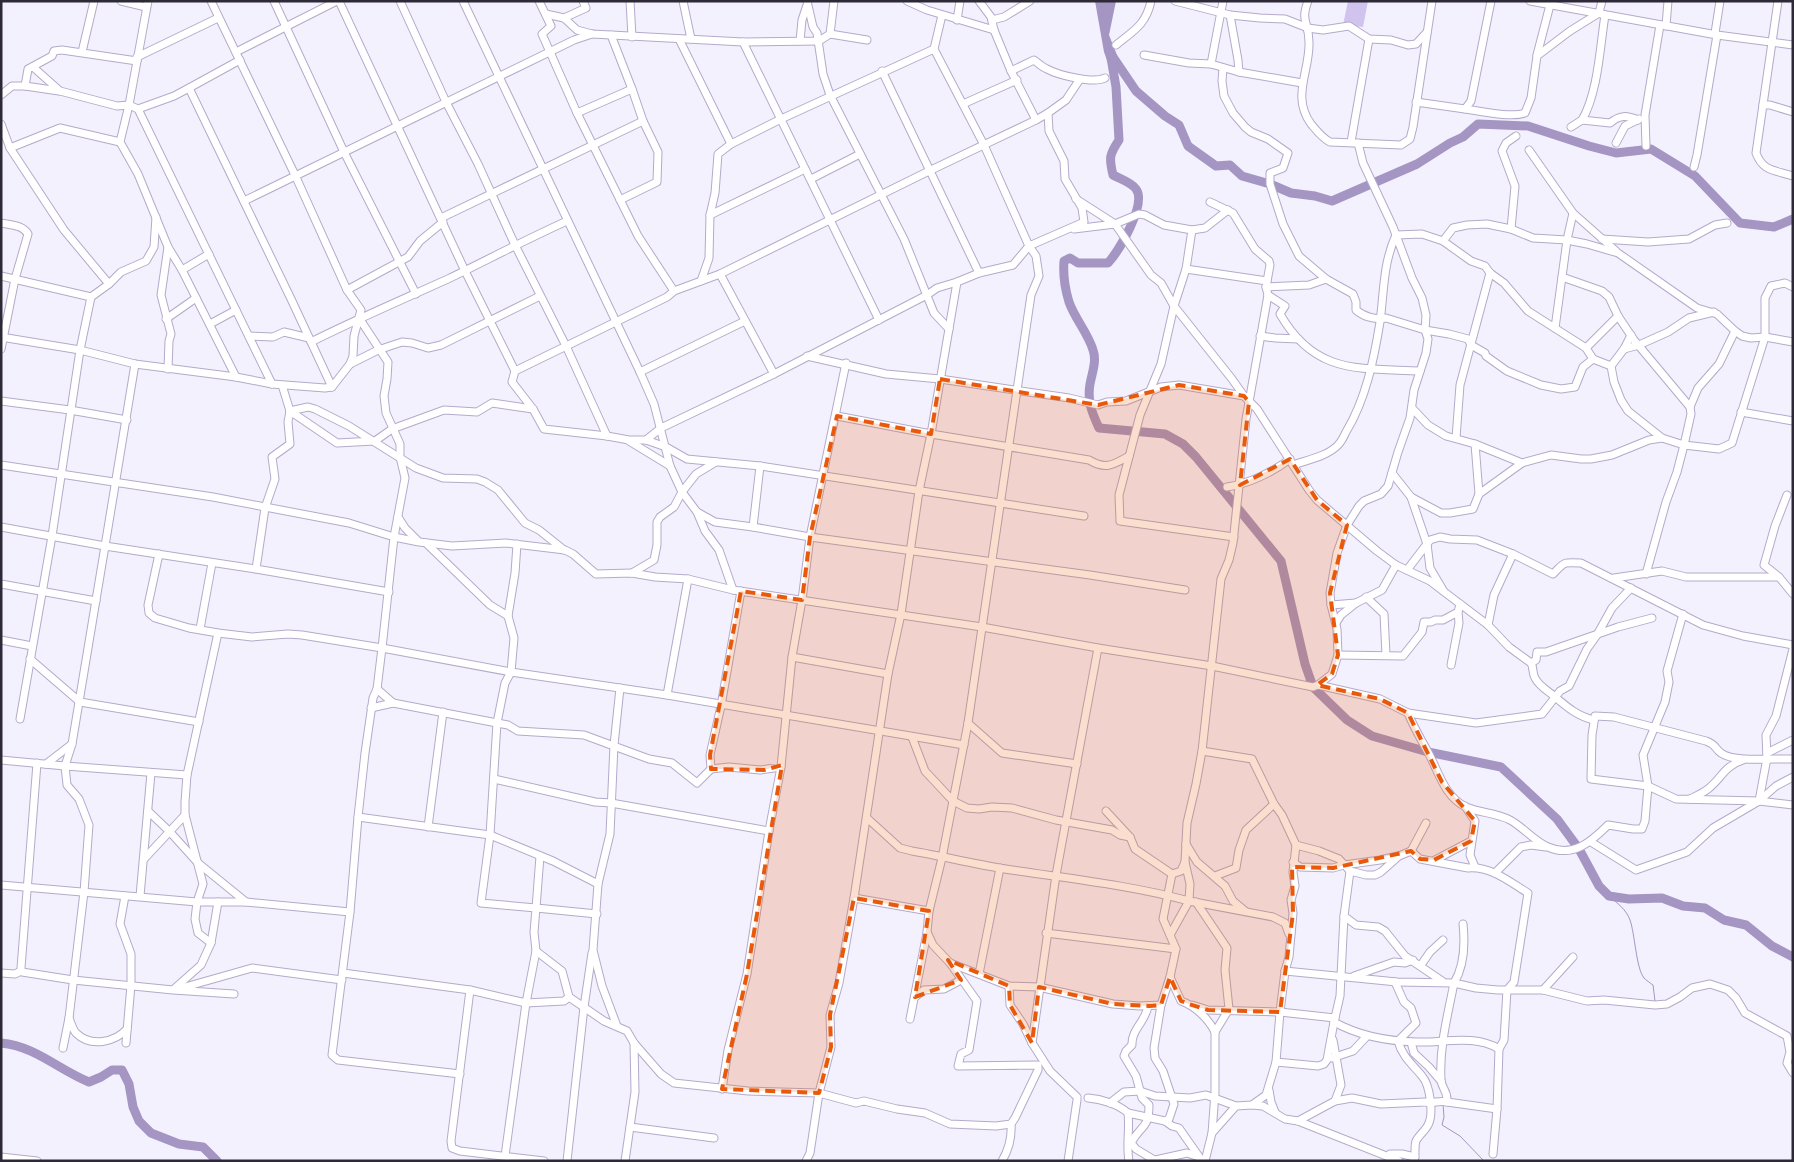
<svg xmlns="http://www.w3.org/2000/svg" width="1794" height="1162" viewBox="0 0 1794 1162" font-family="Manrope,sans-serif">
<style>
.green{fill:#d0c3ee}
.water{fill:#a495c3}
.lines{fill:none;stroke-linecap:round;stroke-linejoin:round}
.stream{stroke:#a495c3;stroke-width:1}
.river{stroke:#a495c3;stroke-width:9}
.minor-casing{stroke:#b4aaca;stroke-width:9}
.minor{stroke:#fff;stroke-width:7}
.marked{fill:#e8590c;fill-opacity:0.2;stroke:#e8590c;stroke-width:4;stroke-dasharray:10 6;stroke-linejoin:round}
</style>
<rect width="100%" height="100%" fill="#f4f1fe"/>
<path class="green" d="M1348,1h20l-5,26 -20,-2z"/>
<path class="water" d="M1095,1h21l-7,34 10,25 -11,3 -4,-11z"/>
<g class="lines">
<g class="stream">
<path d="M1609,896c8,7 17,13 21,24 5,14 6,48 14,58 2,2 6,5 9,7l2,16"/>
<path d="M1443,1104l1,13 -2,8 18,11 24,25"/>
</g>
<g class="river">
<path d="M1110,52l6,35 3,53c-10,15 -10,18 -6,35 7,4 18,7 23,14 11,15 -17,62 -28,74h-30l-8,-5 -6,3c-1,13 1,28 5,41 6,17 19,31 24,48 4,11 -1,23 -3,34 -3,17 2,29 9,44l66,6 18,10 13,13 85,104 24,103 8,23 34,33 25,16 56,16 73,15 56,52 22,30 20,37 10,10 20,3 33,-1 21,8 22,2 19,12 22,5 26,21 21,11"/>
<path d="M1113,57l23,34 29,25 14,9 9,21 28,20 14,-1 12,11 28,8 21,9 24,3 17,5 85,-37 33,-21 13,-6 15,-13 50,2 61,20 27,7 35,-4 44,27 45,47 34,4 19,-8"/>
<path d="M1,1043c34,3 58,27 88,39l12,-5 11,-7h10l7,14 4,23 6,14 12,12 28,11 24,3 14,14"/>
</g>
<defs>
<g id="minor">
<path d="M121,1l25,6"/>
<path d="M148,1l-19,104 -9,37 18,32 30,73 14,23 54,107"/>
<path d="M274,1l70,151 72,142"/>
<path d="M339,1l126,270 50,100 -3,11 21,27 11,20 63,7 22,4h17l20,7 21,12 73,7 324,50"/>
<path d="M400,1l46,101 32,62 37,81 51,101 41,90"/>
<path d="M463,1l177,371 14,32 16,62 12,26 15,20 8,19 14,19 14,40"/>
<path d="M539,1l12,25 -9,8 35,79 61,123 36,55"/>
<path d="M630,1l2,36"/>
<path d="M683,1l8,38"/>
<path d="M807,1l6,26 4,6 6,41 7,21 74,144 30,74 15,16"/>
<path d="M907,1l20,9 67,20"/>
<path d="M979,1l12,16 3,13 17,41 25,49"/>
<path d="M1175,1l55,14 30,3 25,1 23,9 15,2 26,-4 20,13 22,1 17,5 8,-1 11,-12"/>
<path d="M1308,1c-8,21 1,21 1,41 1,30 -18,54 2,82 6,7 11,14 19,18l71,3 9,-6 3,-12 19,-126"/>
<path d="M1530,1l187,34 76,10"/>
<path d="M1778,1l-22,152c7,19 19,17 37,23"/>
<path d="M546,14l18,4 13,12 15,4 151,8 76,-1 11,-7 4,-33"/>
<path d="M1230,15l8,45 1,12"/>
<path d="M564,18l22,-10 -3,-7"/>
<path d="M957,20l3,-19"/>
<path d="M992,20l12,-3 26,-16"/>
<path d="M1666,26l2,-25"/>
<path d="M1715,33l5,-32"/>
<path d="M830,34l37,6"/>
<path d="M611,35l21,54 11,32 15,31 -1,30 -37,18"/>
<path d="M679,39l52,105"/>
<path d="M800,41l2,-21 5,-15"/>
<path d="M743,42l136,278"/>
<path d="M1116,45c17,-14 30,-20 35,-44"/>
<path d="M82,52l12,-51"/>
<path d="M236,52l101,-51"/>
<path d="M1144,55l45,8 22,1 28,8 63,11"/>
<path d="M1537,55l13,-50"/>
<path d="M137,57l81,-39"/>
<path d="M1211,64l12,-63"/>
<path d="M33,67l27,24 57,15 12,-1 9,4 36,-13 15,-8 103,213 40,86"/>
<path d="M1223,68l-1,13 2,15 9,17 12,14 6,5 17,7 20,14 -5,15 -13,5v11l13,40 16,32 27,23 27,15 3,8v8c8,7 20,10 30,8l39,12 24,4 19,5 3,6 14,8 1,3 21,15 34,14 20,4 14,-2 8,-20 10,-8"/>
<path d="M882,71l97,202"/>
<path d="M1011,71l23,-11c4,3 8,7 13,9 11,6 46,15 58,9"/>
<path d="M25,86l34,5"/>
<path d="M189,88l51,-28"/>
<path d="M1,95l11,-9h13l3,-17 24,-13 2,-5 8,-1 75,11"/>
<path d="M1416,102l49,7 6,-8 20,-100"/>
<path d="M963,104l54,-24"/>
<path d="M1763,105h7l23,7"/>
<path d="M138,109l134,275"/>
<path d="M1465,109c16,2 45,9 60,4l6,-15 6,-42 33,-25 29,-18 3,-12"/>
<path d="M577,113l55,-24"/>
<path d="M1582,120c16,-27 18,-73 23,-105"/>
<path d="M1,124l9,24 54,82 45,54"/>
<path d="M1571,127l11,-7 28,3c10,-8 16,-8 28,-3"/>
<path d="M1351,142l18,-103"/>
<path d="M1616,143l9,-17 14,-7"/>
<path d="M1646,146l-1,-31 15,-90"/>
<path d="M10,148l50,-20 60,14"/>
<path d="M1529,150l44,63 -6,27 -12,88"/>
<path d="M1694,167l3,-12 20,-120"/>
<path d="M811,179l49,-25"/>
<path d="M1076,199l39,25 36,51 10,8 13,23 58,73 12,17 13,13 52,81 8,10 60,51 19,14 34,16 13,10 45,34 21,22 22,16c3,5 1,10 4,15 4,8 13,13 19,18 13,11 23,20 40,24"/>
<path d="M244,201l330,-161 18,-6"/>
<path d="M1573,213l43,38"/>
<path d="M710,215l95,-46"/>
<path d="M441,218l202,-97"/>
<path d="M1,223c10,2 22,2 27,11l-13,45 -14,70"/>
<path d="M1074,229l41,-5 24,-10 6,1 19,10 28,5 13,-2 23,-18"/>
<path d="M1511,229l4,-43 -13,-35 4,-8 10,-7"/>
<path d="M1192,230l-6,39 -12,37 -13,58 -21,51 -21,80 1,26 114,16"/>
<path d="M1602,239l46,3 41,-3 26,-14 12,-2"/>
<path d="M1443,241l28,20 14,5 5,7 14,10 24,28 58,37 7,11 18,7 3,16 7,18 7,11 34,27 22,7 35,4 13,-6 33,-106v-39l6,-12 14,-3 8,4"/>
<path d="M168,247l-7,48 10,39 -2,7 -1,28"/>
<path d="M1186,269l81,12"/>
<path d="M182,270l27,-16"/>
<path d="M720,274l54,100"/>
<path d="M1,276l90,21"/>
<path d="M1562,277l40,14 7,6 9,19 16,24 56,67"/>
<path d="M701,281l8,-23 1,-43 5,-22 3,-39 13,-10 50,-25 153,-70"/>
<path d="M1266,287l43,-2 17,-6"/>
<path d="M347,290l61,-33 12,-16 23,-19"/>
<path d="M1268,295l17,11 -5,8c35,61 79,54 140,57"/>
<path d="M359,318l29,44 -1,17 -3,17 2,17 14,31v13l5,21 -11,59 -12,111 -5,41 -4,9 -8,55 -7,64 -8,95 -18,143 6,5 122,14"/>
<path d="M166,319l30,-21"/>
<path d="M210,324l26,-14"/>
<path d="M249,336l24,1 11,-5 25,6"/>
<path d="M1260,336l15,2 23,1"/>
<path d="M1,337l79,13 55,14 101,13 36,7 53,4 7,-1 18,-23 3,-8 1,-20 7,-26 -14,-20 -52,-115 -84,-174"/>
<path d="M311,342c46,-23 93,-43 139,-64 39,-19 77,-39 117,-57"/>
<path d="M1586,348l32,-32"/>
<path d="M1624,349l15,-4 29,-13 21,-14 25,-6"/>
<path d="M807,356l79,18 54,5 129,19 29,7 9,-3 19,-1 35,-14 18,-2 65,11"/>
<path d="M350,364l28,-14 24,-8 10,1 16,5 13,-3 99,-49"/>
<path d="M1611,366l13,-17 7,-14"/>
<path d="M515,371l152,-74 7,-6 46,-17 209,-103 107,-51 12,-7"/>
<path d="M640,372l105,-51"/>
<path d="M282,385l8,26 -2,11 2,22 -18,13 3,22 -10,29 -9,61 133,23"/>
<path d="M1,401l69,9 57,10"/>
<path d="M1412,408l16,17 18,11 29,8 47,19"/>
<path d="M290,411l18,-4 7,2 34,17 67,42 27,10 34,1 8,3 13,8 27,33 14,7 25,20"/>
<path d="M290,411l47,32 38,-2 17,-12 52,-19 33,2 15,-9 41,6"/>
<path d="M1741,412l52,9"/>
<path d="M837,416l94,18 158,26c17,10 24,5 40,-4"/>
<path d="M1456,438l4,-53 30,-112"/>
<path d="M646,440l15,-12 113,-54 153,-79 10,-7 20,-6 22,-9 34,-8 16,-19 55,-24 -2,-14 -17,-29 -1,-18 -15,-30 -1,-18 18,-13 14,-21"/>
<path d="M629,441l41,25"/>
<path d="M1475,444l4,50"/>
<path d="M1,465l212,32 136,26 45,14 25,5 33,4 54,-3 59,7 8,4 23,20 36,-1 23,4 33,2 45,11 249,37 116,21 114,18 101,21 5,-2 62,14 28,14 68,10 66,-9 18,-23 9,-5 18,-37 10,-14 15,-27 19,-20"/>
<path d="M1293,465c14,-5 35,-9 45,-20 4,-4 6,-9 8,-13 20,-33 28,-73 34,-110 4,-30 3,-59 16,-87l26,-1 21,7 10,-13 14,-3 20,-1 24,5 22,9 34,2 20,4 31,9 79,55 20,6 18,17 7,5 9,2 14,-1 28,5"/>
<path d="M1392,473l19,24 30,16h9l23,-4 6,-15 43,-31 29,-8 30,4h10l21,-4 37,-15 13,-2"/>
<path d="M1227,487c21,-3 46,-15 63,-28"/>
<path d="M1411,497l16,47 3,24 13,22"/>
<path d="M697,512l18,10 38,5 57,10 280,38 95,15"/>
<path d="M398,517l7,11 13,13"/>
<path d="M1,527l104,19 30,-182"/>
<path d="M753,527l7,-61"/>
<path d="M426,543l64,62 18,11"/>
<path d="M517,544l-2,29 -7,43 6,22 -3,34 -6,11 -8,40 -7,112 -9,68 55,5 -2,24 2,19 26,20 7,26 35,24 23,10 7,12 27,31 13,9 74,8 71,2 37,10 8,-2 33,8 28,4 25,11 46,2 15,-2 4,-6 23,-48v-5l-80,1 3,-12 8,-4 8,-49 -27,-38 -17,-18 -6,-13 2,-21 13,-53 26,-135 63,-428 8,-19 -3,-20 -7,-10 -45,-101 -50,-96 8,-34"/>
<path d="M159,554l-11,51 1,8 6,5 34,10 29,5 34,4 36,-3 14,1 80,13 129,24 156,23 297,50"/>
<path d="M1407,570l23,-30 10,-3 10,2 27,1 36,14 40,20c12,-12 9,-12 28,-11l122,62 40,11 50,9"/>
<path d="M632,573l22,-13 3,-15v-23l3,-5 14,-10 8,-15 14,-18 20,-12"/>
<path d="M1646,574l20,-72 11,-30 7,-27 7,-31 -1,-7 8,-19 21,-24 16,-33"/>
<path d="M1779,577l-15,-12 11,-39 12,-31"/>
<path d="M1614,578l48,-7 24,6h93l14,17"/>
<path d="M1,584l95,17"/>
<path d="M1366,597l18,17 2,41"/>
<path d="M1331,605l25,-2"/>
<path d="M1336,623l5,-8 15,-12 26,-13 14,-25"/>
<path d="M1488,625l6,-30 19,-41"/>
<path d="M200,629l12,-66"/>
<path d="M1,640l31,6"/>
<path d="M1338,655l65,1 19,-24 2,-10h7l4,-2h8l15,-8 2,-8"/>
<path d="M792,657l96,17"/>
<path d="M30,659l50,43 119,20"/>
<path d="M1531,663l5,-3 1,-8h9l72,-25 34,-9"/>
<path d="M1451,665l8,-42 -1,-11"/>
<path d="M1318,685l14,-11 6,-19 -1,-26 -6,-24 -1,-12 7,-40 10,-28 12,-19 5,-5 17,-7 7,-8 10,-34 12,-34 4,-28 12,-37 2,-14 -3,-9 1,-15 -4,-17 -10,-20 -19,-51 -30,-64 -5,-20"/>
<path d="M377,689l16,14"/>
<path d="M667,695l21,-116"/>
<path d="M371,708l22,-5 104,20 11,2 10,6 66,4 65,24 23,4 25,20 14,-14 -1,-14 11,-49 20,-115"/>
<path d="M1408,713c7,17 13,26 21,41 10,19 16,43 37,53 14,6 31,6 44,13 13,7 24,21 38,27 25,11 43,-5 60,-22l25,4h9l3,-8 3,-35 -5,-31 22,-53 4,-20 -2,-11 16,-57"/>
<path d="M20,719l32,-183 28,-186 11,-53 18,-13 12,-12 25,-11 8,-14 2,-30"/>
<path d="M968,723l34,30 75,11"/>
<path d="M912,737l13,34 28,30 14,7 12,1 13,-2 20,1 44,12 56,10 8,5 10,2"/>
<path d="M1202,751l50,8 22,45 8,11 14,30 23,6 20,8 11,12 16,4h9l6,-3 18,-16 12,-5 9,8 48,9c23,-2 42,14 60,25l-14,89 -7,8 -3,50 -5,9 -2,60 -4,45"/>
<path d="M1767,753l26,-13"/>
<path d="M1793,759c-18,-1 -59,4 -72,-6 -7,-5 -4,-8 -15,-12l-92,-24 -19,-1 -3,19 -1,44 57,7 28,13 83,2 34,4"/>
<path d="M1,760l64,6 122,9"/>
<path d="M37,763l-16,205 1,4 51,8 100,10 61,4"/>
<path d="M46,764l26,-20"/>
<path d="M711,769l18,-2 31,3 21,-3 11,-110 10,-57 8,-63 36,-174"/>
<path d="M494,779l101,23 16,1 158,28"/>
<path d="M1690,799c6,-3 13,-6 18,-10 14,-11 16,-23 35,-29"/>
<path d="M1759,801l8,-43 -1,-23 10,-19 17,-67"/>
<path d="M1465,806l10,15 -5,34 5,12"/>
<path d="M148,811l22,21 28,31 48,39"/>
<path d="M1106,811l24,26 5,12 37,25"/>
<path d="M358,817l132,18 63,26 45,23"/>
<path d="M867,818l33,30 12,3c29,5 58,12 87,17 63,10 127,16 190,33l1,-17 -5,-22"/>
<path d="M428,827l15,-115"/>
<path d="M1591,842l45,28 51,-18 26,-24 46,-27 17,-15 17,-9"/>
<path d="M1186,844l11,18 28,24 8,15 12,10"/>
<path d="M1411,851l15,-28"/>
<path d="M540,856l-4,52 61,6"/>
<path d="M144,859l41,-44"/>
<path d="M1435,860l36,-19"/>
<path d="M1293,862l7,5 33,1 11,-3 36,-5 18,-4"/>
<path d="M1495,873l26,-26 10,-2 15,2"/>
<path d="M1215,876l21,-8 3,-18 7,-20 28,-26"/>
<path d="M1,885l196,17h49l104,10"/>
<path d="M125,896l-5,28 11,30v31l-5,58"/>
<path d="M140,896l11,-123"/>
<path d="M854,898l75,13"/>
<path d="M1196,902l31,46 -2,22 4,39 -14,23"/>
<path d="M1344,916l12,9 22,2 7,4 20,25 37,25"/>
<path d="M1463,924c2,19 2,41 -9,59 -6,31 -15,64 -13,97 1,10 7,10 6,22l50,7"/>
<path d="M1046,933l130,16"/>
<path d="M1170,935l19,-34 84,16 12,6 4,11"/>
<path d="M211,943l-13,-10 -3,-14 2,-17 6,-18 -18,-69v-13l2,-27 31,-142"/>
<path d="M950,963l59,23 30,1 74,17 27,2 21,-1 9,-28 6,-28 -13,-30 9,-45 9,-3 4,-9 2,-39 9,-39 6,-33 19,-172 8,-19 4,-17 13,-124 22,-124 -2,-8 4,-22 -1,-4 -14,-12 -22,-36 -23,-11"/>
<path d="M1421,965l9,-13 13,-12"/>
<path d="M1285,971l112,11 57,1 22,5 22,2h45l44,11 17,-1 51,5 12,-1 13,-7 12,-9 18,-4 18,6 8,8 9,15 42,23 3,16 -3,11 6,10"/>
<path d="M1,973l14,1 6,-3"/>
<path d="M343,973l127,17 56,13 38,-2 5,-4"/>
<path d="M979,974l21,-106"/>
<path d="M1354,976l40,-14 11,1 8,-3"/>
<path d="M1170,977l11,24c14,5 27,17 34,31v61l-3,40"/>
<path d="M1395,982l9,20 7,6 5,15 -18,18c4,15 14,23 24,35 8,9 12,38 6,49 -3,6 -9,10 -12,16 -2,6 0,14 -2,20"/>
<path d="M1009,986l1,19 13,19 9,19 18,28 27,26"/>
<path d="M175,988l26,-23 10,-22 7,-41"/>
<path d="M178,989l74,-21 90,12"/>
<path d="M470,990l-19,151 1,7 8,3 84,10"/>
<path d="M1543,990l30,-33"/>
<path d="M915,997l9,-7 20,-1 17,-9"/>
<path d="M1161,1005l-7,43 1,10 8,13 11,33 -5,15 -4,2"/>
<path d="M1192,1005l16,5 72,2 55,6"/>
<path d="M1148,1006c-2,15 -17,24 -16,39l-6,6 -2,5 12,20 6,22 7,7c0,25 -9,20 -18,38l5,6 20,12"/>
<path d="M69,1018c2,5 4,12 7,15 15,15 39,9 51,-4"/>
<path d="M910,1019l17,-86"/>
<path d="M1334,1022c25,14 52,19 82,20 28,1 58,-8 83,7"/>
<path d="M617,1026l-15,-40 -9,-36 5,-66 12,-50 4,-89 6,-57"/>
<path d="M1411,1042l3,11 15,14 12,14"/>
<path d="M1032,1043l24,-168 42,-227"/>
<path d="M63,1048l6,-30 15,-126 5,-67 -10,-26 -12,-14 -2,-19 7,-22 33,-198 151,23"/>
<path d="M1332,1058l21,-7 14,-15"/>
<path d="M1276,1062l42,4 6,-2 3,-4 7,-38 6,-26 4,-80 6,-45"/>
<path d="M722,1089l6,-39 19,-76 22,-143 12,-64"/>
<path d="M1269,1090l2,12 4,10"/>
<path d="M1088,1098c13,1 30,6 40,15 2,16 -2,31 1,48"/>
<path d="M1335,1101l17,-3 29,6 44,-2c8,2 14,-2 22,0"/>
<path d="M1110,1103l14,-11 16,-1 15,5 35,2 16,-3 30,11"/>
<path d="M1252,1105l11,1 22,13 13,2 101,40"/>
<path d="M1128,1113l37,8 7,5 7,2 21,30"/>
<path d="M1298,1121l37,-20 6,-16 -8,-45"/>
<path d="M630,1127l84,11"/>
<path d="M1390,1154h12l13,3"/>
<path d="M505,1156l21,-153 10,-52"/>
<path d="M1,1157l36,4"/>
<path d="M567,1161l17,-154 8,-54"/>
<path d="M625,1161l10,-69 -1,-49"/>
<path d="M806,1161l4,-8 9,-60 12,-46 -1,-32 9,-32 15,-85 34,-224 13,-60 18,-123 12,-57 26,-152"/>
<path d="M1002,1161c7,-12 10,-23 9,-37"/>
<path d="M1068,1161l9,-61"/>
<path d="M1151,1161l36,-8 12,4"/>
<path d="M1205,1161l7,-28 24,-27 16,-1 14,-10 10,-33 4,-50 5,-41 4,-14 4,-44 -2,-13 4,-14 -2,-14 3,-27"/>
</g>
</defs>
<use href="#minor" class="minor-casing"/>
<use href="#minor" class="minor"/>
</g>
<path class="marked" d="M940,379l158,26 81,-20 65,11 5,6 -9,83 50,-26 27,41 30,25 -17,68 8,62 -6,19 -15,11 63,14 28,14 34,69 33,39 -4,20 -37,19 -14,-1 -9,-8 -78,17 -41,-1 1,46 -13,99 -72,-2 -19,-6 -8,-3 -11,-24 -9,28 -12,1 -36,-2 -74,-17 -7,56 -22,-38 -1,-19 -61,-26 13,20 -46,17 14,-86 -75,-13 -24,117 1,32 -12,46 -97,-4 25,-115 35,-209 -18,5 -53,-1 -1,-14 31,-164 61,9 8,-63 27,-121 94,18z"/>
<rect width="1794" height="1162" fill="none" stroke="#2d2936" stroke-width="5"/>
</svg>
